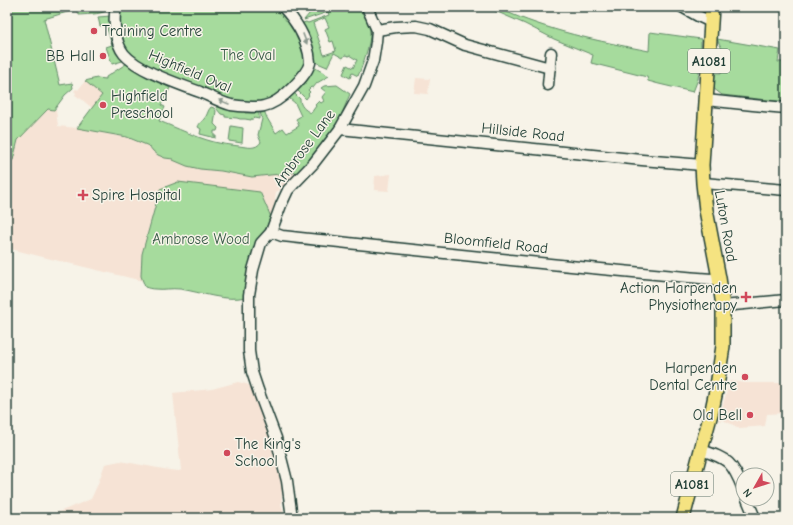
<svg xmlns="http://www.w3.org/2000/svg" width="793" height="525" viewBox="0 0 793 525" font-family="'Comic Neue',sans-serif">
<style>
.built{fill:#f6e3d5}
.green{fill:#a6db9d;stroke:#628c68;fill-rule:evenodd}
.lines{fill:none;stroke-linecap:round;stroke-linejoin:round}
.minor-casing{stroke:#1f3d34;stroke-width:13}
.major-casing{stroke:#1f3d34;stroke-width:16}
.minor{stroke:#f7f3e8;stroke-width:10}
.major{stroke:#f5e381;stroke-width:13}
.oneway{fill:#8b988e}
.poi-dot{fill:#d1495b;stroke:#f7f3e8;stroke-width:1.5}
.labels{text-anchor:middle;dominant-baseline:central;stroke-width:3;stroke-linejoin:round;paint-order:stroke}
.shield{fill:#f7f3e8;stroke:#60746a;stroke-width:1}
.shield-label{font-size:14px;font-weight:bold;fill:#1f3d34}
.poi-label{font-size:15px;fill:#1f3d34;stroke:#f7f3e8;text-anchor:start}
.park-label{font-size:15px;fill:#3a5d49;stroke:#f7f3e8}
.street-label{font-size:15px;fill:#1f3d34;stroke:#f7f3e8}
</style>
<rect width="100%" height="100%" fill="#f7f3e8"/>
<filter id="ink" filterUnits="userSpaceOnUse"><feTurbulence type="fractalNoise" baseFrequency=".025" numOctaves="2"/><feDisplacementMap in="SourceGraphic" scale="8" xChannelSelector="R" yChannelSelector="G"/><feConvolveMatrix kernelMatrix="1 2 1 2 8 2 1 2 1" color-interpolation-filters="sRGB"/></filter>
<g filter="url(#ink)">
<g class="built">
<path d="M97,78l10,1 -9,53 29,5 22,9 4,5 5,4 7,3 8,1 26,10 22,2 31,6 46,-5 -15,16 -7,4 -1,7v2l-2,13 -2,3 -11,-25 -100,-3 -11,39 -7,26 -1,22 2,5 -92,-22 -44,-11v-71l4,-16 2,-1 5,-20 30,-31 8,1 2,16 19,2 15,-20 -12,-10 -1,1 -1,-1v-1l-3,-2 1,-2 -2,-2 2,-2 2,1 7,-9z"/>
<path d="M416,78l14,1 -2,15 -14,-1z"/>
<path d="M391,174l-2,17 -15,-1 1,-14z"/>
<path d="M730,381l16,2h35l5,-1v31l-19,1 -2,12 -11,1 -15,1 -16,-8 -5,1z"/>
<path d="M238,382l8,2 3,1 3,5 4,7 11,33 4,6 6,25 5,27 -1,16 2,6 1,7 -3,1h-237l47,-19 6,-13 8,-22 15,-3 49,9 10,1 2,-1 -8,-77 39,-4z"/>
</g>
<g class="green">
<path d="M7,7h104c-6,8 -22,7 -32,8l-2,-6 -33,10 16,66 12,-2 1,5 -8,7 -11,15 -6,-1 -2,2 -28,29 -5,20 -2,2 -4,15z"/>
<path d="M119,7h161l15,18 12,34 -10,21 -31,23 -20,1 -27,-6 -83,-37 -15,-16 -4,-27z"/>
<path d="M315,7h44c4,8 11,17 11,26 1,9 -8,34 -12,43l-6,-3 -2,5 -7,-4 4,-9 6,3 4,-8 -8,-5v1l-4,-1 -2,3 -9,-5 -7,14 -14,-6 -12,-34 2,-4 3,-1 2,1 21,-8 -1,-3 -24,8zM325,18l4,9 -4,2 5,13 3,-1 3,10 -12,4 -11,-32z"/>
<path d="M486,7h15l-1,2c48,22 98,32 149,42l1,-19 51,7v15l-3,25 -5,13 -34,-8 -11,-3 -1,-4 -56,-14 2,-8 -39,-16 -29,-15z"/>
<path d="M111,16l15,44 -14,4 -6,-17 6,-2 -6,-20 -6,1 -2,-9z"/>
<path d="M717,39l63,11 -2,12h8v40l-64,-7 -9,-7 2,-15h6l2,-22z"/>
<path d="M129,62l31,16 -3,3 13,7 -9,17 4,2 -6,14c18,7 36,16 55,21 8,2 17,3 25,4 8,1 17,4 22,-4l-3,-7 4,-16 -2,-7 3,-4 4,10 9,15 7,-5 4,5 12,-7 -3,-7 5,-3 -6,-13 -5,-4 -1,-3 4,-4 7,7c0,7 5,11 11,14l5,-7 -1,-1 4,-4 2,2 3,-2 -2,-4 4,-5 -5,-4 3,-2 13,-1 13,9 -12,29 -18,26 -22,23 -46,5 -31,-6 -21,-2 -13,-3 -14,-6v-1l-8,-1 -7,-3 -5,-4 -4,-5 -22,-9 -50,-9 15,-20 10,-13 -17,-14 12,-3 9,1v-2z"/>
<path d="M312,66l17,10 -12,7 -4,5 -2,-1 -3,3 2,2 -2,2 1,1 -3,4 -10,-10z"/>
<path d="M223,104l20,4 2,5h14v6l-5,-1 -1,1h-2v1l-6,-1h-5l-3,-1 -12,-1v-2l-4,-1 -5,-6 1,-2 3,1z"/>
<path d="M211,107l3,1 2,3 -2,13 4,4 -1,3h-3v5h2v2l-16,-4 1,-5 -3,-2c2,-5 3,-4 6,-8 4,-4 3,-8 7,-12z"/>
<path d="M231,126l12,2 -1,15 -13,-2z"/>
<path d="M178,182l82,10 11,25 -8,18 -17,62c-21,5 -45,-5 -66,-8 -8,-1 -17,1 -25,0 -4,0 -7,-1 -10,-2l-4,-11 1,-22 18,-65z"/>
</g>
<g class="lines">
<defs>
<g id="minor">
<path d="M116,7c-3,13 -1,36 8,47 14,17 55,30 76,38 9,4 22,11 31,13 7,1 27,3 33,1 10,-2 22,-12 28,-18 7,-7 15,-15 18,-25 0,-3 -1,-6 -1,-9 -4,-19 -13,-33 -26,-47"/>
<path d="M682,7l16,9 13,6"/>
<path d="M377,30l19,-3 20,-1 14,3 35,16 85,23"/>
<path d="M548,85l3,-32"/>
<path d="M706,100l47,5 33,3"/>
<path d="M340,129l302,31 60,5"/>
<path d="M703,183l83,7"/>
<path d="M271,232l11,4c143,15 286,31 430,43l7,-1"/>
<path d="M723,306l63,-6"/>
<path d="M701,450c28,9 31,12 42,39"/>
<path d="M747,499l8,19"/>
<path d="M292,518l-5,-37 -11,-43 -18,-48 -6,-18 -3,-21v-56l4,-25 8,-27 10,-11 10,-27 7,-15 25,-26 27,-35 24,-43 9,-25 3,-19 1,-12 -10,-23"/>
</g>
<path id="major" d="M683,518l18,-68 11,-40 5,-24 6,-40v-40l-4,-28 -13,-68 -3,-27 -1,-18 10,-158"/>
</defs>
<use href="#minor" class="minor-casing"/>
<use href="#major" class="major-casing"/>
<use href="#minor" class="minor"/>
<use href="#major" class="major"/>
</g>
<defs><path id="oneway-solid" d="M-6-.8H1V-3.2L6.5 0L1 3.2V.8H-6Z"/></defs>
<g class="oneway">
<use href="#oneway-solid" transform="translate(305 39) rotate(69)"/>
<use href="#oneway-solid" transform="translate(224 102) rotate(-158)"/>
</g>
</g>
<g class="poi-dot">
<circle cx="94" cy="31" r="4"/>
<circle cx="103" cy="56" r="4"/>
<circle cx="103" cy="105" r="4"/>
<path d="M81 189h4v4h4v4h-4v4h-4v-4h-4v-4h4z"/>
<path d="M744 291h4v4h4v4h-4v4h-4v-4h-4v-4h4z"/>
<circle cx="745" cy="377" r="4"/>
<circle cx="750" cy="415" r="4"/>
<circle cx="227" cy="453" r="4"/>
</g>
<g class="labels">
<g class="shield">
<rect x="688" y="49" width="42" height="24" rx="3"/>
<rect x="671" y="472" width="42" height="24" rx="3"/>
</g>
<g class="shield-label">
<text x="709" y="61">A1081</text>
<text x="692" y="484">A1081</text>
</g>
<g class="poi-label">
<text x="102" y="31">Training Centre</text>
<text x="95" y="56" text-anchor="end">BB Hall</text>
<text x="111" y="96">Highfield<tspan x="111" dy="17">Preschool</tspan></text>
<text x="92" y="195">Spire Hospital</text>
<text x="737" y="288" text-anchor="end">Action Harpenden<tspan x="737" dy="17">Physiotherapy</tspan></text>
<text x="737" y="368" text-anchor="end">Harpenden<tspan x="737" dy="17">Dental Centre</tspan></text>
<text x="742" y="415" text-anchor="end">Old Bell</text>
<text x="235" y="444">The King's<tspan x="235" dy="17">School</tspan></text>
</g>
<g class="park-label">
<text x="248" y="55">The Oval</text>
<text x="201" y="239">Ambrose Wood</text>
</g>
<g class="street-label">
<text transform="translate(190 71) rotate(23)">Highfield Oval</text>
<text transform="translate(523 132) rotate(6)">Hillside Road</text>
<text transform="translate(304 148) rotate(-53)">Ambrose Lane</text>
<text transform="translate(726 226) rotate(80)">Luton Road</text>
<text transform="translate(496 243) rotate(6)">Bloomfield Road</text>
</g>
</g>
<rect width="793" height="525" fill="none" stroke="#f7f3e8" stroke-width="24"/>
<rect x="12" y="12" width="769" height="501" fill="none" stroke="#1f3d34" stroke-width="1.5" filter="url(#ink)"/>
<g transform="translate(755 487) rotate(231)"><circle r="19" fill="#f7f3e8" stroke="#a1aaa0"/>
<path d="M0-3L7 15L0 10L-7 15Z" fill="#d1495b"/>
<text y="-6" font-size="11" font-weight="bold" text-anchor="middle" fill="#1f3d34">N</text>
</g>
</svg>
